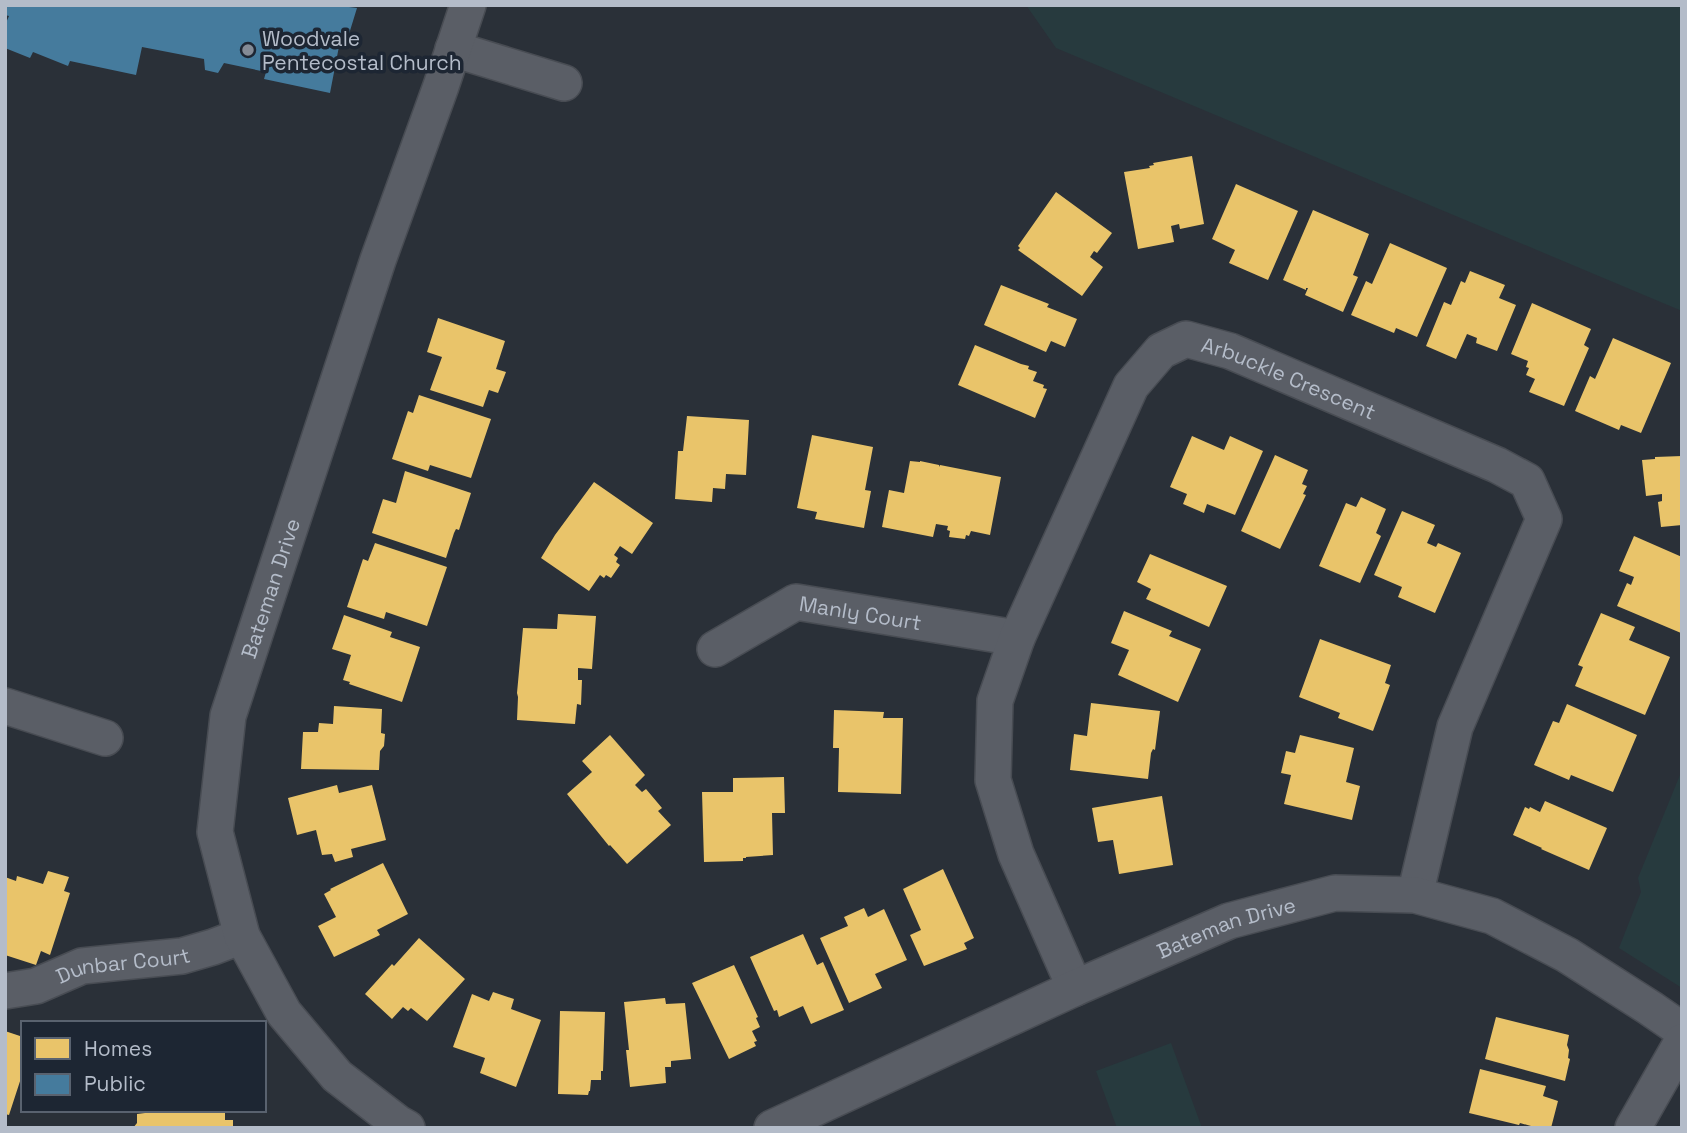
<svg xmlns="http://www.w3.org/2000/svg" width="1687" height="1133" viewBox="0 0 1687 1133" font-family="'Space Grotesk',sans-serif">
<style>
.green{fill:#273a3e}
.homes{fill:#e9c46a}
.public{fill:#457b9d}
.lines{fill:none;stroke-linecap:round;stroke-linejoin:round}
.minor-casing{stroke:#484c53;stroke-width:38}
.minor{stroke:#5a5e66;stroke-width:35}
.poi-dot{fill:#848b96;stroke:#1d2633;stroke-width:2.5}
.labels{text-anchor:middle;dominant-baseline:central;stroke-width:7;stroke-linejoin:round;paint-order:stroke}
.poi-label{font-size:21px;fill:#b4bcc9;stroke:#1d2633;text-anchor:start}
.street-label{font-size:21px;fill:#b4bcc9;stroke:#1d2633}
</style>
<rect width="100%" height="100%" fill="#2a3038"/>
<g class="green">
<path d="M1026,5h656v306l-626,-263z"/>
<path d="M1682,770v218l-63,-40 22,-56 -3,-14z"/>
<path d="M1171,1043l31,85h-85l-21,-57z"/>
</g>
<g class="homes">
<path d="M1192,156l12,68 -24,5 -1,-5 -8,2 3,16 -36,7 -14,-77 26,-4 -1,-2 5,-1 -1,-2z"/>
<path d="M1236,184l62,27 -30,69 -39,-17 6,-13 -23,-11z"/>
<path d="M1056,192l56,41 -15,20 -3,-2 -4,6 13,10 -21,29 -64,-46 2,-2 -2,-2z"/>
<path d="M1313,210l56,24 -16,41 5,2 -15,35 -38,-17 3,-7h-2v2l-23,-10z"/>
<path d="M1390,243l57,25 -30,69 -21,-9 -2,5 -43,-18 15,-34 6,3z"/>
<path d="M1470,271l35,14 -6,13 17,7 -19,46 -21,-8 1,-5 -10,-4 -11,25 -30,-13 18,-44 7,3 10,-24 4,2z"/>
<path d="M1001,285l48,19 -2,3 30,12 -12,28 -14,-6 -5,11 -62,-27z"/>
<path d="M1532,303l59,26 -7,16 5,3 -25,58 -35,-14 6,-13 -9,-4 3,-7 -3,-1 2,-6 -17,-7z"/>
<path d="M438,318l67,23 -9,28 10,3 -8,21 -9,-3 -6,17 -53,-17 12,-33 -15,-5z"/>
<path d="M1613,338l58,25 -30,70 -20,-8 -2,5 -44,-19 15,-35 5,3z"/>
<path d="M975,345l46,19 8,2 -1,3 9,3 -4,9 11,4 -1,3 4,1 -12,29 -77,-33z"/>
<path d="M419,395l72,24 -20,59 -41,-13 -2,6 -36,-12 16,-48 5,2z"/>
<path d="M687,416l62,4 -3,55 -20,-1 -1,15 -12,-1 -1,14 -37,-3 3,-48h5z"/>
<path d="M812,435l61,12 -8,43 6,1 -7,37 -49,-9 2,-7 -20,-4z"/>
<path d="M1192,436l32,14 6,-14 33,15 -28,64 -28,-11 -3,9 -21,-9 4,-10 -17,-7z"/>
<path d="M1275,455l33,15 -6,14 5,2 -4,8 3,1 -26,54 -39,-18z"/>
<path d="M1682,456v69l-21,2 -3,-25 4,-1v-7l-16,2 -4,-36 13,-1v-2z"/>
<path d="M910,461l10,1v-1l19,4v2l1,-2 61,12 -11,58 -19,-4 -2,5 -3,-1 -1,4 -16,-2 1,-6 -3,-1 1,-4 -12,-2 -3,13 -51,-10 7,-37 15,3z"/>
<path d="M405,471l66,22 -12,37 -3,-1 -2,4 -8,25 -74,-25 11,-34 13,4z"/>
<path d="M594,482l59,41 -21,31 -12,-8 -6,9 4,3 -2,4 4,3 -9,13 -5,-3 -2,3 -4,-3 -11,16 -48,-33 14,-23z"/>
<path d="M1361,497l25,12 -10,24 5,3 -21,47 -41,-17 27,-63 10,4z"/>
<path d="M1402,511l33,14 -8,18 9,4 2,-4 23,10 -26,60 -37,-16 4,-10 -28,-12z"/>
<path d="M1634,536l48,21 -1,76 -64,-27 10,-23 4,2 3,-8 -15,-6z"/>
<path d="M375,543l72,24 -20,59 -41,-14 -2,7 -37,-12 16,-48 5,2z"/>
<path d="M1150,554l77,32 -18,41 -63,-28 5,-10 -14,-7z"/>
<path d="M1124,611l48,20 -3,5 32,13 -23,53 -60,-27 11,-25 -18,-7z"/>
<path d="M1601,613l34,14 -6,13 41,17 -25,58 -70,-29 8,-19 -5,-2z"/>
<path d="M558,614l38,2 -4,53 -14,-1v12h4l-1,25 -4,-1 -2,20 -58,-4 1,-23 -1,-4 6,-65 34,1z"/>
<path d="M344,615l48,17 -2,5 30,10 -18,55 -53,-18 1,-2 -7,-2 8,-25 -19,-6z"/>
<path d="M1320,639l71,26 -6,18 5,2 -17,46 -35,-13 2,-5 -41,-16z"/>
<path d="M1091,703l69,8 -5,39 -2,-1 -2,4 -3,26 -78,-9 4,-36 13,2z"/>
<path d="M1567,704l70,31 -24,57 -42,-17 -2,5 -35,-15 19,-44 6,2z"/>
<path d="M334,706l48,3 -1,24 4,1 -1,12 -4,5 -1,19 -78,-1 2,-37h15l1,-9 14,1z"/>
<path d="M834,710l50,2 -1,6h20l-2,76 -63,-2 1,-44h-6z"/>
<path d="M610,735l35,40 -10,10 7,7 4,-3 16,19 -4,3 13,14 -44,39 -17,-19 -1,1 -42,-52 25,-22 -10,-11z"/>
<path d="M1300,735l54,13 -8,34 14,4 -8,34 -68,-16 7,-29 -10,-2 5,-22 9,2z"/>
<path d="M784,777l1,36h-13l1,42 -27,2v1h-3v3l-39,1 -2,-70h31v-14z"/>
<path d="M337,785l2,8 33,-8 14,55 -35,9 2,8 -18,5 -3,-8 -10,1 -6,-25 -19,5 -9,-37z"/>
<path d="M1162,796l11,69 -54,9 -6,-34 -15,2 -6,-34z"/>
<path d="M1545,801l62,27 -18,42 -48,-21 1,-1 -29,-13 12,-28 4,2 1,-2 10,5z"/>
<path d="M383,863l25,51 -31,16 3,5 -46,22 -16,-31 18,-9 -12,-23 7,-4 -1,-1z"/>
<path d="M943,869l31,69 -10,5 3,6 -43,17 -14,-31 11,-5 -18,-41z"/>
<path d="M48,871l21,6 -5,14 6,2 -20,62 -9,-4 -5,14 -31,-10v-78l11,4 1,-5 26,8z"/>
<path d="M864,908l4,9 16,-8 23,51 -32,14 7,14 -33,15 -29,-65 28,-12 -4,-9z"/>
<path d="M803,934l14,31 6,-3 21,48 -33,14 -8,-18 -24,11 -2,-7 -3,1 -24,-54z"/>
<path d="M419,938l46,41 -38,42 -16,-13 -3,3 -5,-4 -11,12 -27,-25 27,-30 2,2z"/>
<path d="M734,965l24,52 -2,1 4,9 -8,4 5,10 -3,1 2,4 -27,13 -37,-76z"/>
<path d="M493,992l21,7 -3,10 30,11 -25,67 -36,-14 5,-15 -32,-11 19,-53 17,7z"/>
<path d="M665,998l1,6 19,-1 6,56 -20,2v6h-6l1,16 -36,4 -4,-37h3l-5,-48z"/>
<path d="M560,1011l45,1 -2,59h-2v9h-10l-1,11h-1l-1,4 -30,-1z"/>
<path d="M1496,1017l73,18 -2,10 2,5 -1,8 2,1 -5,22 -80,-22z"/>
<path d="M5,1031l18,6 -3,14 3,1v20l-14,43 -4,-1z"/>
<path d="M1480,1069l66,17 -3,10 15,5 -7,27h-13l-18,-5 -1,2 -50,-12z"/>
<path d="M145,1110h80v10h8v8h-100l4,-5v-9l8,-1z"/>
</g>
<path class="public" d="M5,5h345l-1,2 8,1 -8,26 -8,2 -11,57 -66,-14 2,-7 -42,-9 -6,10 -13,-3 -1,-11 -62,-12 -6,28 -66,-14 -2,5 -35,-14 -3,6 -25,-10v-23l4,-9 -4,-1z"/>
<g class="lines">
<defs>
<g id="minor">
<path d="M453,49l111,34"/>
<path id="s1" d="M715,649l81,-47 221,36"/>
<path d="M5,706l100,32"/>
<path id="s2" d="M1075,988l-59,-134 -23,-74 2,-79 22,-63 114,-252 30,-35 25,-12 44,12 267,114 30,16 17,38 -89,208 -40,168"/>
<path id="s3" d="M5,991l31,-5 46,-20 100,-10 31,-9 29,-11"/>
<path id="s4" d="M407,1128l-9,-5 -61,-47 -53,-63 -42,-77 -27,-104 13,-116 150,-456 63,-174 27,-81"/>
<path id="s5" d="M772,1128l303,-140 154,-67 106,-28 80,2 77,21 75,39 83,53 32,22"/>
<path d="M1633,1128l49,-86"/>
</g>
</defs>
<use href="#minor" class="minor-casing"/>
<use href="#minor" class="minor"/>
</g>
<circle class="poi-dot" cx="248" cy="50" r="7"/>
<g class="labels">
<g class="poi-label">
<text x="262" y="38">Woodvale<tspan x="262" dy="24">Pentecostal Church</tspan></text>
</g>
<g class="street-label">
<text stroke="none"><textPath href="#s2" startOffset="830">Arbuckle Crescent</textPath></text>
<text stroke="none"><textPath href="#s4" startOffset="616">Bateman Drive</textPath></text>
<text stroke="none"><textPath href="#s1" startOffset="159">Manly Court</textPath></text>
<text stroke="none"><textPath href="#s5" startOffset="497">Bateman Drive</textPath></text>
<text stroke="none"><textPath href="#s3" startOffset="122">Dunbar Court</textPath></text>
</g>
</g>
<rect width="1687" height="1133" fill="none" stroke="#b4bcc9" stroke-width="14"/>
<rect x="21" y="1021" width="245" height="91" fill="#1d2633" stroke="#59626f" stroke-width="2"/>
<rect x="35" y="1038" width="35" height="21" fill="#e9c46a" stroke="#59626f" stroke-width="2"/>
<text x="84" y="1056" font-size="21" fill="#b4bcc9">Homes</text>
<rect x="35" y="1074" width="35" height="21" fill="#457b9d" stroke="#59626f" stroke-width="2"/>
<text x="84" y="1091" font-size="21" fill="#b4bcc9">Public</text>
</svg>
